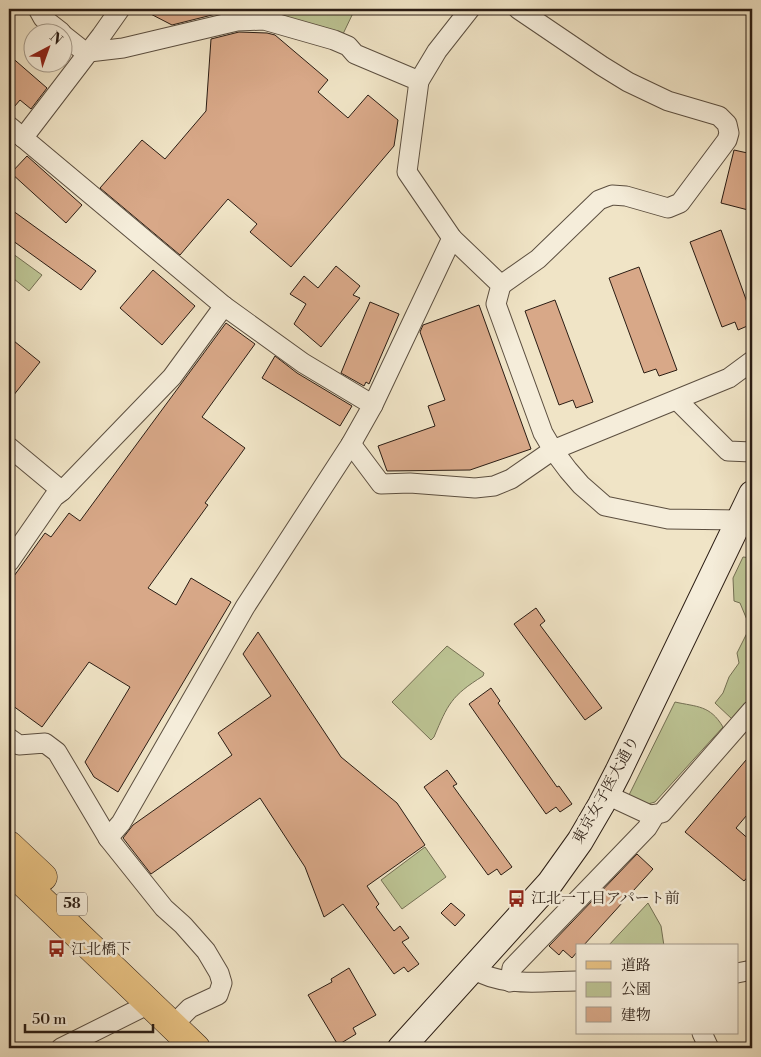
<svg xmlns="http://www.w3.org/2000/svg" width="761" height="1057" viewBox="0 0 761 1057" font-family="'Libre Bodoni','Noto Serif JP',serif">
<style>
.green{fill:#bcc393;stroke:#747054}
.building{fill:#d8a888;stroke:#2b1d14}
.lines{fill:none;stroke-linecap:round;stroke-linejoin:round}
.street-casing{stroke:#5c4f40;stroke-width:21}
.secondary-casing{stroke:#2b1d14;stroke-width:28}
.primary-casing{stroke:#2b1d14;stroke-width:29}
.street{stroke:#f5edda;stroke-width:19}
.secondary{stroke:#f5edda;stroke-width:26}
.primary{stroke:#e8c283;stroke-width:28}
.labels{text-anchor:middle;dominant-baseline:central;stroke-width:5;stroke-linejoin:round;paint-order:stroke}
.shield{fill:#f5edda;stroke:#685b4f;stroke-width:1}
.shield-label{font-size:14px;font-weight:bold;fill:#2b1d14}
.street-label{font-size:15px;fill:#2b1d14;stroke:#f5edda}
.poi-label{font-size:15px;fill:#2b1d14;stroke:#f5edda;text-anchor:start}
</style>
<rect width="100%" height="100%" fill="#f0e4c6"/>
<filter id="stains"><feTurbulence type="fractalNoise" baseFrequency=".004" numOctaves="4"/><feColorMatrix values="0 0 0 0 .2 0 0 0 0 .09 0 0 0 0 .02 0 0 0 .5 -.17"/></filter>
<radialGradient id="worn" r=".72"><stop offset=".6" stop-color="#630" stop-opacity="0"/><stop offset="1" stop-color="#630" stop-opacity=".3"/></radialGradient>
<g class="green">
<path d="M277,9h73l4,2 -11,23 -69,-17z"/>
<path d="M9,251l33,24 -13,16 -20,-16z"/>
<path d="M743,557l9,1v137l-20,24 -17,-16 8,-10 6,-16 10,-14 -2,-10 13,-26 -10,-24 -6,-2 -1,-23z"/>
<path d="M447,646l37,27 -1,3c-32,20 -35,28 -49,61l-3,3 -39,-38z"/>
<path d="M675,702c22,5 35,3 48,25l-68,75 -7,2 -19,-9z"/>
<path d="M425,847l21,30 -44,32 -21,-29z"/>
<path d="M648,903l13,23 3,20h-56z"/>
</g>
<g class="building">
<path d="M141,9h68l8,4 -1,1 -44,11z"/>
<path d="M239,32l28,1 8,2 53,45 -10,12 30,26 20,-23 30,25 -4,26 -103,121 -41,-35 7,-8 -29,-25 -48,56 -80,-67 42,-48 23,19 41,-48 5,-72z"/>
<path d="M9,55l38,33 -16,21 -11,-9 -11,13z"/>
<path d="M734,150l18,4v57l-31,-8z"/>
<path d="M27,156l55,49 -16,18 -55,-50z"/>
<path d="M9,208l87,63 -15,19 -72,-52z"/>
<path d="M721,230l31,86v8l-14,6 -3,-8 -13,5 -32,-85z"/>
<path d="M336,266l24,20 -7,9 7,3 -39,49 -27,-23 12,-20 -16,-10 14,-18 14,12z"/>
<path d="M639,267l38,103 -18,6 -3,-7 -12,4 -35,-95z"/>
<path d="M153,270l42,36 -33,39 -42,-37z"/>
<path d="M555,300l38,102 -17,6 -3,-8 -14,5 -34,-94z"/>
<path d="M370,302l29,12 -30,70 -3,-2 -2,4 -23,-13z"/>
<path d="M479,305l52,144 -61,21 -83,1 -9,-25 57,-20 -7,-20 17,-6 -25,-68 3,-7z"/>
<path d="M226,323l29,21 -53,73 43,31 -40,55 3,2 -60,83 28,17 15,-27 40,24 -113,190 -24,-15 -9,-15 45,-75 -41,-25 -47,65 -33,-24v-120l36,-50 6,4 18,-24 11,8z"/>
<path d="M9,337l31,25 -31,39z"/>
<path d="M275,356l22,17 55,33 -12,20 -78,-48z"/>
<path d="M536,608l9,13 -5,4 62,83 -17,12 -71,-96z"/>
<path d="M258,632l83,125 56,46 28,42 -58,41 12,18 -3,3 18,24 6,-5 9,12 -7,4 17,22 -11,8 -4,-5 -10,7 -51,-70 -19,13 -19,-50 -45,-69 -109,76 -28,-36 10,-13 99,-70 -14,-22 53,-37 -28,-42z"/>
<path d="M491,688l9,13 -2,2 59,84 2,-1 13,18 -12,8 -4,-5 -10,7 -77,-110z"/>
<path d="M752,753v56l-16,19 16,14v30l-8,9 -59,-49z"/>
<path d="M447,770l10,14 -4,2 59,81 -11,8 -4,-6 -9,6 -64,-88z"/>
<path d="M637,854l16,15 -70,77h-6v6l-5,6 -9,-8 -4,5 -10,-9z"/>
<path d="M451,903l14,12 -10,11 -14,-13z"/>
<path d="M349,968l27,47 -23,13 3,6 -18,11 -30,-50 24,-13 -1,-3z"/>
</g>
<g class="lines">
<defs>
<g id="street">
<path d="M38,9l5,9 18,14"/>
<path d="M62,34l19,15 8,3 34,-4 114,-27 27,-1 70,20 14,6 7,8 64,27 -12,91 45,66 49,47 -5,19 47,129 10,17 15,20 13,15 24,21 63,13 72,1"/>
<path d="M419,81l18,-30 33,-42"/>
<path d="M9,126l215,180 79,57 70,42"/>
<path d="M23,138l78,-102 19,-27"/>
<path d="M501,285l37,-26 61,-59 13,-5 14,1 42,12 12,-5 47,-63 2,-7 -2,-9 -8,-8 -51,-15 -40,-19 -26,-16 -84,-57"/>
<path d="M677,400l51,51 24,1"/>
<path d="M351,444l30,40 29,-1 65,5 19,-2 17,-7 42,-29 176,-72 23,-17"/>
<path d="M9,447l53,44 110,-114 52,-71"/>
<path d="M9,562l45,-65 8,-6"/>
<path d="M9,738l10,7 26,-2 12,9 51,86 56,70 19,17 23,26 13,22 3,10 -4,12 -28,13 -18,18"/>
<path d="M607,795l43,20 12,-2 90,-103"/>
<path d="M108,838l13,-15 124,-216 106,-163 22,-39 79,-167"/>
<path d="M473,969c31,19 69,12 104,12"/>
<path d="M737,973l15,-3"/>
<path d="M510,982l2,-14 135,-140 8,-13"/>
<path d="M702,1033l7,15"/>
<path d="M61,1048l88,-44"/>
</g>
<path id="secondary" d="M401,1048l149,-165 30,-42 21,-36 17,-33 134,-278"/>
<g id="primary">
<path d="M9,845l34,32"/>
<path d="M9,869l187,179"/>
</g>
</defs>
<use href="#street" class="street-casing"/>
<use href="#secondary" class="secondary-casing"/>
<use href="#primary" class="primary-casing"/>
<use href="#street" class="street"/>
<use href="#secondary" class="secondary"/>
<use href="#primary" class="primary"/>
</g>
<defs>
<symbol id="bus-bare" viewBox="-9 -9 18 18"><path d="M-5-6H5V4H4V6H2V4H-2V6H-4V4H-5ZM-3.5-4V0h7V-4ZM-3.5 1.2v1.5H-2V1.2ZM2 1.2v1.5H3.5V1.2Z" fill="#8f2418" stroke="#f5edda" stroke-width="2.5" paint-order="stroke"/></symbol>
</defs>
<g fill-rule="evenodd">
<use href="#bus-bare" x="504" y="886" width="25" height="25"/>
<use href="#bus-bare" x="44" y="936" width="25" height="25"/>
</g>
<g class="labels">
<rect class="shield" x="57" y="892.5" width="30" height="23" rx="4"/>
<g class="shield-label">
<text x="72" y="904">58</text>
</g>
<g class="street-label">
<text transform="translate(606 790) rotate(-61)">東京女子医大通り</text>
</g>
<g class="poi-label">
<text x="531" y="898">江北一丁目アパート前</text>
<text x="71" y="949">江北橋下</text>
</g>
</g>
<rect width="761" height="1057" fill="none" stroke="#f0e4c6" stroke-width="30"/>
<rect x="10" y="10" width="741" height="1037" fill="none" stroke="#2b1d14" stroke-width="2.5"/>
<rect x="15" y="15" width="731" height="1027" fill="none" stroke="#2b1d14"/>
<rect x="576" y="944" width="162" height="90" fill="#f5edda" stroke="#a49a8b"/>
<rect x="586" y="961" width="25" height="8" fill="#e8c283" stroke="#a49a8b"/>
<text x="621" y="970" font-size="15" fill="#2b1d14">道路</text>
<rect x="586" y="982" width="25" height="15" fill="#bcc393" stroke="#a49a8b"/>
<text x="621" y="994" font-size="15" fill="#2b1d14">公園</text>
<rect x="586" y="1007" width="25" height="15" fill="#d8a888" stroke="#a49a8b"/>
<text x="621" y="1020" font-size="15" fill="#2b1d14">建物</text>
<g transform="translate(48 48) rotate(41)"><circle r="24" fill="#f5edda" stroke="#a49a8b"/>
<path d="M0-4L9 19L0 12L-9 19Z" fill="#8f2418"/>
<text y="-8" font-size="14" font-weight="bold" text-anchor="middle" fill="#2b1d14">N</text>
</g>
<path d="M25 1024v8h128v-8" fill="none" stroke="#2b1d14" stroke-width="2.5"/>
<text x="32" y="1024" font-size="15" fill="#2b1d14" stroke="#f5edda" stroke-width="4" paint-order="stroke">50 m</text>
<rect width="100%" height="100%" filter="url(#stains)"/>
<rect width="100%" height="100%" fill="url(#worn)"/>
</svg>
